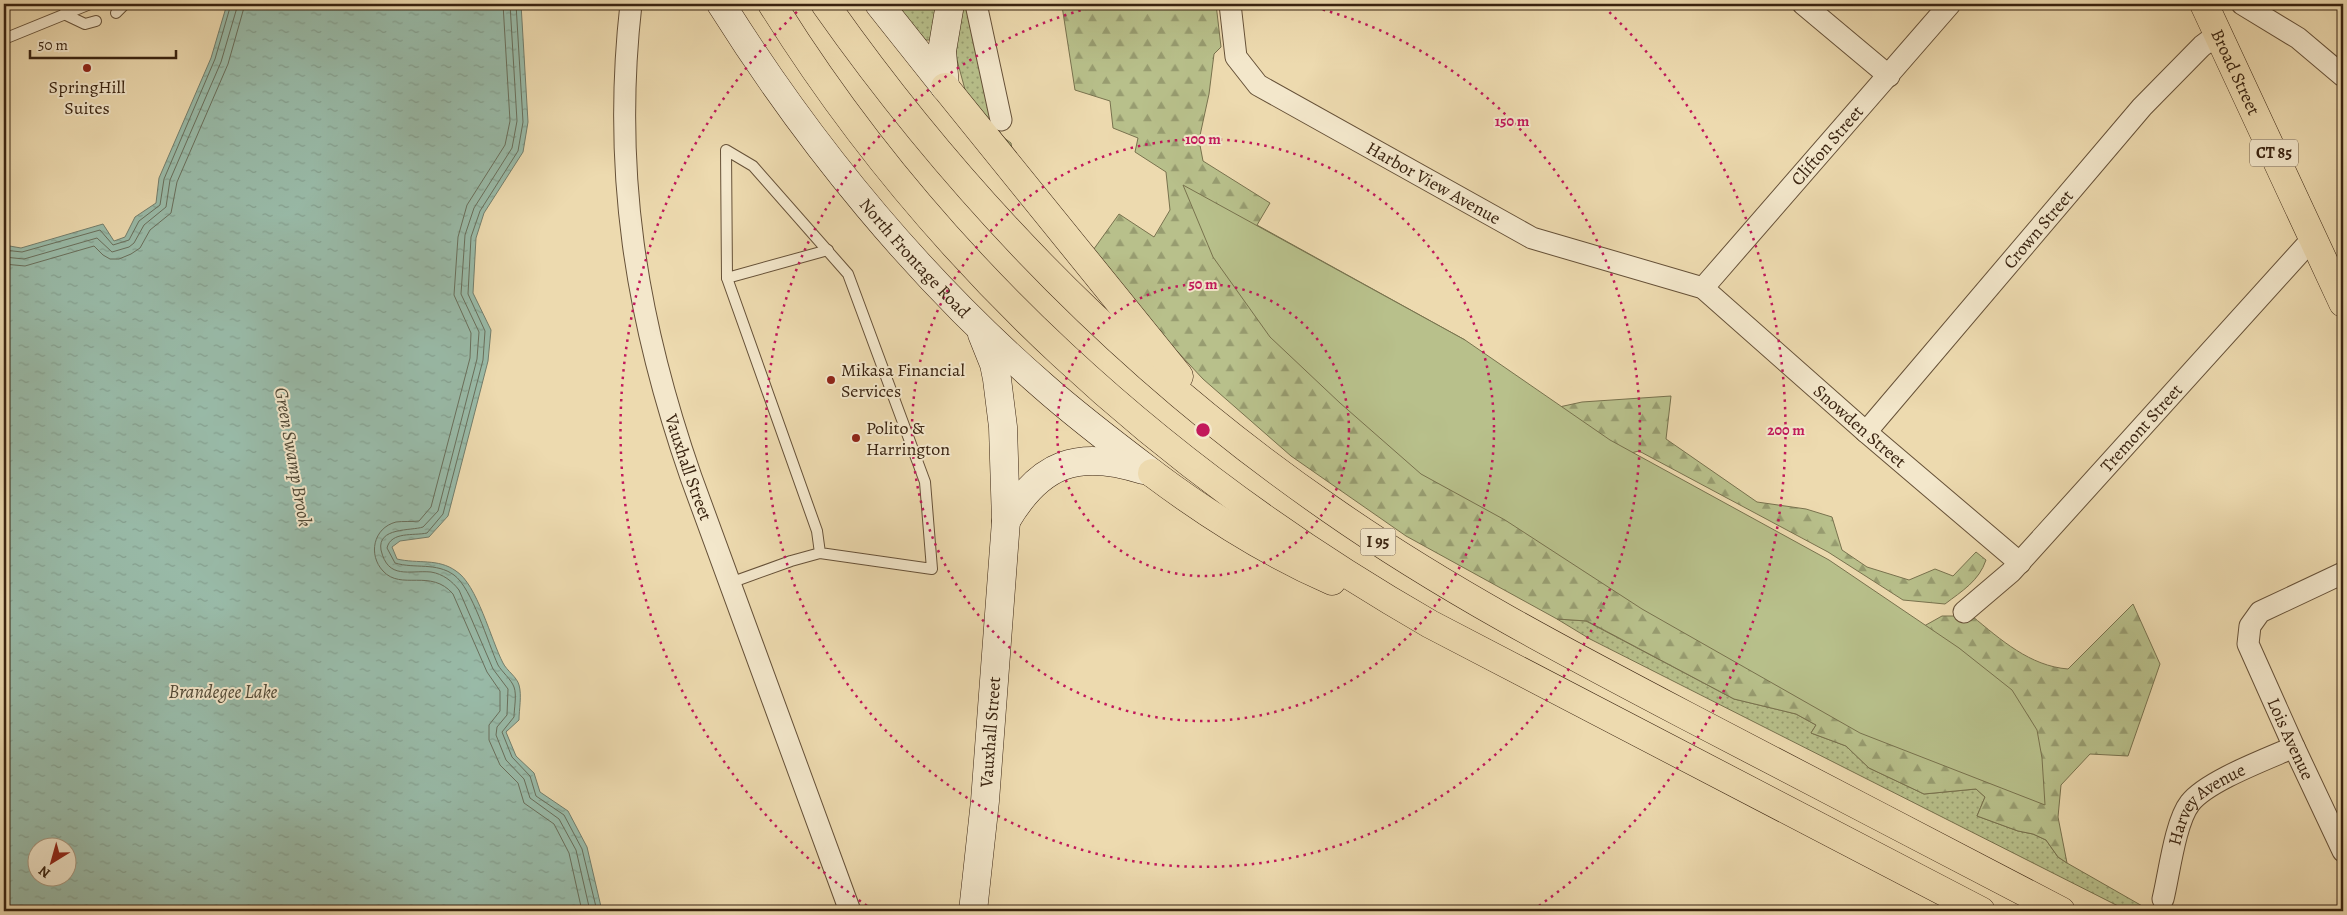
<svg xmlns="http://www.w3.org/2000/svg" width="2347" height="915" viewBox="0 0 2347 915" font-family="Alegreya,serif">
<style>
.grass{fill:url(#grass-dots);stroke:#78724e}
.forest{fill:url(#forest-firs);stroke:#78724e}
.park{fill:#b8c08b;stroke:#78724e}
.water{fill:url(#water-ripples);stroke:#737e6c;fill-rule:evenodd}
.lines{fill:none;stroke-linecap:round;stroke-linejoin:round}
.shore{stroke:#696f5c;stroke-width:1}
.lane-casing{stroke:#665138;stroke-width:12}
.street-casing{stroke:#665138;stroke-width:23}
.secondary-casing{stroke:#392310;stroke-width:29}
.primary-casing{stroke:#392310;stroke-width:29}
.highway-casing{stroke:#392310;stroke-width:29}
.lane{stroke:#f3e7cb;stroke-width:10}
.street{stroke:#f3e7cb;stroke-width:21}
.secondary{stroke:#f3e7cb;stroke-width:28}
.primary{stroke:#eddaaf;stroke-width:28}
.highway{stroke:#eddaaf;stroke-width:28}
.ring{fill:none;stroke:#c2185b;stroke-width:2.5;stroke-dasharray:2.5 5}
.poi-dot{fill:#8f2418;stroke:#f3e7cb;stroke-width:2}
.labels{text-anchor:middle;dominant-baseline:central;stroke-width:4;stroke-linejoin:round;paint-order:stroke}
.shield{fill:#f3e7cb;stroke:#715e48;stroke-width:1}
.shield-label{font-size:16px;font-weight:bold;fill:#392310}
.street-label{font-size:18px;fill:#392310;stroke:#f3e7cb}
.poi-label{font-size:18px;fill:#392310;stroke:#f3e7cb;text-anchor:start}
.water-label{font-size:19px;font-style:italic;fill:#514936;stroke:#f3e7cb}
.centre{fill:#c2185b;stroke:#f3e7cb;stroke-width:2.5}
.ring-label{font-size:15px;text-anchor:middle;font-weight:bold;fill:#c2185b;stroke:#f3e7cb;stroke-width:4;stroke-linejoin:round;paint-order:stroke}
</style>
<defs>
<pattern id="grass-dots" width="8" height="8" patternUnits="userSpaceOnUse" patternTransform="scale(1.25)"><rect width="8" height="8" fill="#b8c08b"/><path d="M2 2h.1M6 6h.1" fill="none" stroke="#979c70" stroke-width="1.8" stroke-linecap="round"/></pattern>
<pattern id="forest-firs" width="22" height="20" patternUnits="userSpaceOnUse" patternTransform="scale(1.25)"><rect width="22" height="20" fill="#b8c08b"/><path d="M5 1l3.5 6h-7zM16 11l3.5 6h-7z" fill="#979c70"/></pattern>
<pattern id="water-ripples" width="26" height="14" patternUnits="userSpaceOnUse" patternTransform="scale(1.25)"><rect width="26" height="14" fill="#99bba9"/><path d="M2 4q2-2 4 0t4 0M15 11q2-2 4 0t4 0" fill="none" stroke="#85a090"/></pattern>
</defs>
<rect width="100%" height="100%" fill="#eddaaf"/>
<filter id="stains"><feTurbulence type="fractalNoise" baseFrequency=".004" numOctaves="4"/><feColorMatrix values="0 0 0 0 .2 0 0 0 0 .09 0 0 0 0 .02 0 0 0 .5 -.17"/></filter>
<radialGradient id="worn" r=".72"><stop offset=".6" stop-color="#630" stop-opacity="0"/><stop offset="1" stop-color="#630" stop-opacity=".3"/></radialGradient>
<g class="grass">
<path d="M892,4h49l-10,36h-5z"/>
<path d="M957,4h14l16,88 12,39 4,6 8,6 3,19 -47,-65 -10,-37 -4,-31z"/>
<path d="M1557,619l29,2 148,78 62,15 20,11 -5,8 35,13 23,22 55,26 52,-5 9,8 -8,19 41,15 15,3 13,6 12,17 9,6 84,48h-23l-538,-272z"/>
</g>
<path class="forest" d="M1082,4h134l5,43 -7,7 -5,40 -10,46 4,21 67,42 -13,22 208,115 5,16 80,53 32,-7 89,-6 -5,43 91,63 49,7 26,8 10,33 25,17 42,13 26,-11 18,7 23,-24 10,8c-7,21 -24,31 -41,44l-42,-4 -75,-48 -189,-101 -60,15 338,164 25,-14h30c29,24 58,50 96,53l65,-65 27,60 -32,92 -38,-2 -29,31 -3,32 9,46 -9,-6 -12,-17 -13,-6 -15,-3 -41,-15 8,-19 -9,-8 -52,5 -55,-26 -23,-22 -35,-13 5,-8 -20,-11 -62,-15 -147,-78 -30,-2 -151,-83 -115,-80 -88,-77 -55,-59 -57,-67 28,-39 35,23 16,-27 -4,-38 -31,-20 3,-14 -25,-10 -3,-27 -35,-11 -13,-84z"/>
<path class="park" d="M1183,185l282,155 145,100 219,120 130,88 53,42 25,40 5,28 3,47 -185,-72 -218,-124 -137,-89 -84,-46 -81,-71 -70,-66 -57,-80z"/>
<path class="water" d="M227,4h294l7,118 -5,30 -39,61 -8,25 -3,55 18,37 -3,31 -40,155 -19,21 -29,4 -8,6 5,12c21,5 41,-1 59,12 21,13 35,69 47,92 4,8 14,14 16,22 3,10 0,25 0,35l-13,12 10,24 18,17 6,19 28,19 19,36 15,64h-598v-666l17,3 82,-24 11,17 11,-4 10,-20 21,-14 3,-25 52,-120zM38,848h30v30h-30z"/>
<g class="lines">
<g class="shore">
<path d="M503,4l7,117 -5,24 -38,60 -9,32 -4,58 17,38 -1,25 -39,149 -12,14c-8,1 -16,0 -23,1 -23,6 -28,33 -13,49 18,20 48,-3 70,23l34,78 13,19v20l-11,14v15l11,25 18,18 6,20 30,21 15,29 13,58"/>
<path d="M510,4l7,117 -5,27 -38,60 -9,27 -4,59 18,38 -2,27 -39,152 -15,16c-12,4 -46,0 -42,23 7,30 28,20 50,22 12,2 21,9 28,18l34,79 15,20 -1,26 -10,12 -1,8 10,25 18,19 6,19 29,21 17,31 14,61"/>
<path d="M516,4l7,118 -5,29 -38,60 -9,26 -3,57 17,37 -2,29 -40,154 -16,19c-13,3 -36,-2 -40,15l8,15c20,6 41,-1 59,12 18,13 34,68 44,90 4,7 13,14 16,22 3,8 0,22 0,30l-12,15 10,25 18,19 6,20 28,19 18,34 15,62"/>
<path d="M4,250l18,2 78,-22 13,15 16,-5 10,-19 21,-16 4,-26 51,-120 16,-55"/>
<path d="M4,257l20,2 73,-21 15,14 17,-5 5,-4 10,-18 22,-18 4,-27 51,-118 17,-58"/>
<path d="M4,264l21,2 69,-20 9,9 7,4h9l12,-5 9,-6 10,-18 21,-17 6,-31 51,-118 17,-60"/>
</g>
<defs>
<g id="lane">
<path d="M116,13l9,-9"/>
<path d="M64,14l21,10 11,-3"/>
<path d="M4,39l86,-35"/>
<path d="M727,278l101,-28"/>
<path d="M730,583l61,-22 29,-8 112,16 -7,-87 -77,-208 -95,-108 -27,-16 1,128 90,253 3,22"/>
</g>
<g id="street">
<path id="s1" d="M631,4c-19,167 5,315 60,473l159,434"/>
<path d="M976,4l25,116"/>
<path id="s2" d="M1230,4l6,53 22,28 274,153 171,50 163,144 154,131"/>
<path d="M1803,4l86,72"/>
<path d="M2242,4l56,34 45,38"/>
<path id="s3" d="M1703,288l247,-284"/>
<path id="s4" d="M1866,432l276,-325 60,-61 16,-12"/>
<path id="s5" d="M2343,573l-83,39 -10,14 -2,18 46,103 49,104"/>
<path id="s6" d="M1964,612l47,-40 302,-334"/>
<path id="s7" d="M2163,899c6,-24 12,-77 27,-96 17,-22 77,-44 104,-56"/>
</g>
<g id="secondary">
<path id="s8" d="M721,4c88,140 197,273 322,382 35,31 72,59 109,87"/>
<path d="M879,4l66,83"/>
<path d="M945,87l-3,-36 8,-47"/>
<path d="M1006,521c34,-58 72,-72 137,-51"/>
<path id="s9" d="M973,911l12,-110 21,-280 -3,-94 -6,-48 -3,-15 -12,-30"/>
</g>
<g id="primary">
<path id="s10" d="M2204,4l139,299"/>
</g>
<g id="highway">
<path d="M772,4c162,260 393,468 658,620l551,287"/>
<path d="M825,4c138,196 307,368 505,505 113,79 235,143 357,207 125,65 249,130 374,195"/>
<path d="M945,87l234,289"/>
<path d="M1152,473c56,42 116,80 180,108"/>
</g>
</defs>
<use href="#lane" class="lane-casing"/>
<use href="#street" class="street-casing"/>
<use href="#secondary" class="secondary-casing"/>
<use href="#primary" class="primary-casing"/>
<use href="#highway" class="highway-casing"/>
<use href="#lane" class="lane"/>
<use href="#street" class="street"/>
<use href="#secondary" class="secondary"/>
<use href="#primary" class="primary"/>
<use href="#highway" class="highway"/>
</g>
<g class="ring">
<circle cx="1203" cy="430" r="146"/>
<circle cx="1203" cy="430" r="291"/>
<path d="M1301 4A437 437 0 1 1 1105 4"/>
<path d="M873 910A583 583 0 0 1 802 7M1604 7A583 583 0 0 1 1533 910"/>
</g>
<g class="poi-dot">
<circle cx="87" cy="68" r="5"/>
<circle cx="831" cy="380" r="5"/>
<circle cx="856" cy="438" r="5"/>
</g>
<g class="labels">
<g class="shield">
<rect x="2250" y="139.5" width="48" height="27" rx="4"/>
<rect x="1360.5" y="528.5" width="35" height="27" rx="4"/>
</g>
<g class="shield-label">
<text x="2274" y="153">CT 85</text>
<text x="1378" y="542">I 95</text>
</g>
<g class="street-label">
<text stroke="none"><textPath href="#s10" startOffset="75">Broad Street</textPath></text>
<text stroke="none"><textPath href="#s3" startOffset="189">Clifton Street</textPath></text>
<text stroke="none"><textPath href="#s2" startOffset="290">Harbor View Avenue</textPath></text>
<text stroke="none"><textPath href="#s4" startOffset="266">Crown Street</textPath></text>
<text stroke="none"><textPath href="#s8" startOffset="320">North Frontage Road</textPath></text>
<text stroke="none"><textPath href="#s2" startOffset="790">Snowden Street</textPath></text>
<text stroke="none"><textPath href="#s6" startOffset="256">Tremont Street</textPath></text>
<text stroke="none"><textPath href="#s1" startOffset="471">Vauxhall Street</textPath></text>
<text stroke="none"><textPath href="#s9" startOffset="180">Vauxhall Street</textPath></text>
<text stroke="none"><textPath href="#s5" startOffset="231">Lois Avenue</textPath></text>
<text stroke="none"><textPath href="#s7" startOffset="110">Harvey Avenue</textPath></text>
</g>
<g class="poi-label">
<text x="87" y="87" text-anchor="middle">SpringHill<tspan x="87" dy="21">Suites</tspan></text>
<text x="841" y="370">Mikasa Financial<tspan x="841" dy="21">Services</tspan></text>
<text x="866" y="428">Polito &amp;<tspan x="866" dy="21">Harrington</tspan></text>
</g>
<g class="water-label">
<text transform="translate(293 457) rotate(80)">Green Swamp Brook</text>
<text x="223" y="692">Brandegee Lake</text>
</g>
</g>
<circle cx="1203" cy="430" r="8" class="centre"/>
<g class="ring-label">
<text x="1512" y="126">150 m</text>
<text x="1203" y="144">100 m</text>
<text x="1203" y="289">50 m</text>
<text x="1786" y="435">200 m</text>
</g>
<rect width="2347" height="915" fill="none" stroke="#eddaaf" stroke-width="20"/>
<rect x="5" y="5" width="2337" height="905" fill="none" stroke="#392310" stroke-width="2.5"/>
<rect x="10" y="10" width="2327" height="895" fill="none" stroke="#392310"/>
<g transform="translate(52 862) rotate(217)"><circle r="24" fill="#f3e7cb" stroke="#a99980"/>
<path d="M0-4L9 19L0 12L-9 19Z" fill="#8f2418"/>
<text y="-8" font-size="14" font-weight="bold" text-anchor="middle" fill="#392310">N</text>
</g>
<path d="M30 50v8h146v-8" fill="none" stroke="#392310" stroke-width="2.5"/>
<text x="38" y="50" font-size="15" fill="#392310" stroke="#f3e7cb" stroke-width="4" paint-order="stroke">50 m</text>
<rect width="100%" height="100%" filter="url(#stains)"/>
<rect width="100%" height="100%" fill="url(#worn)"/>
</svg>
